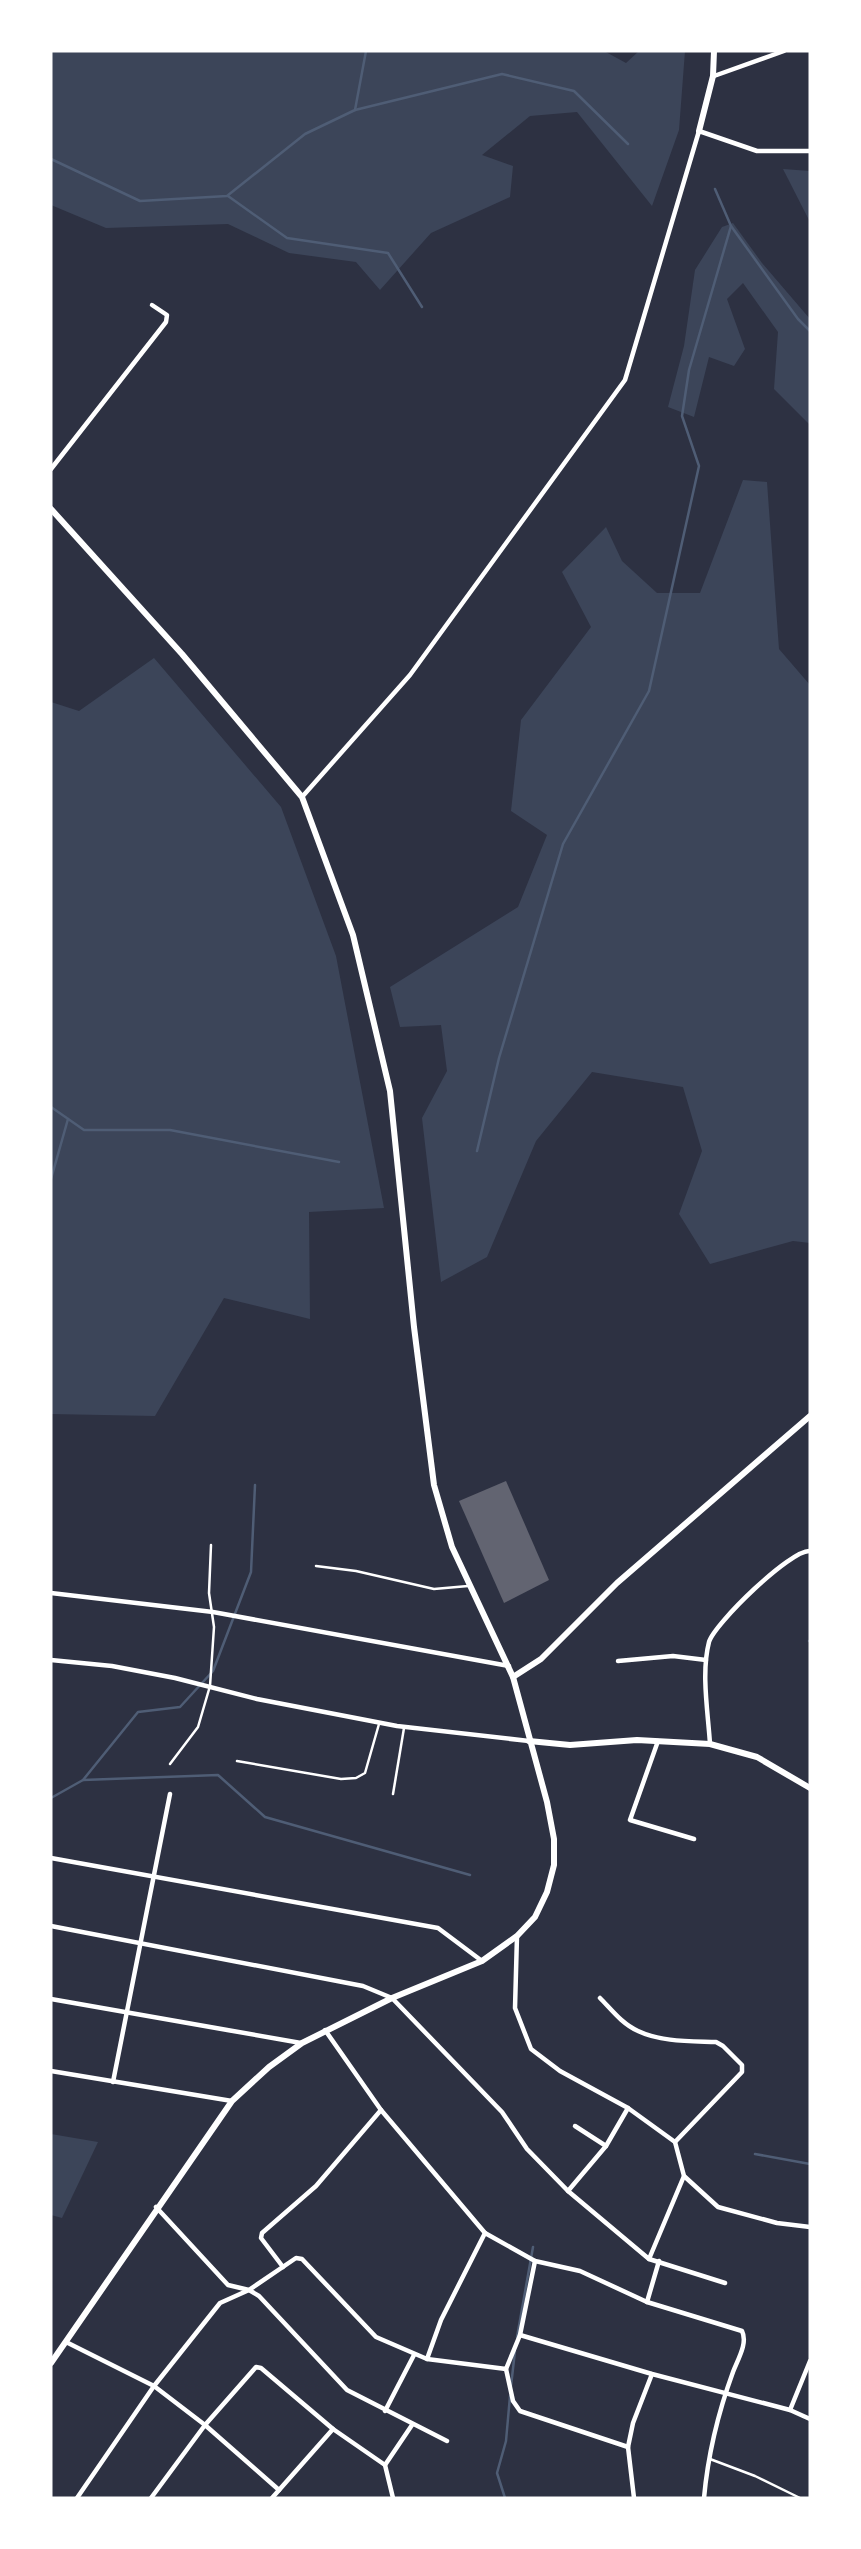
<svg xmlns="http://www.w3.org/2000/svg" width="861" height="2549" viewBox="0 0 861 2549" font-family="'PT Sans',sans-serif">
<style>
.green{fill:#3c4559}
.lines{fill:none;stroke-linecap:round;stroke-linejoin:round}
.stream{stroke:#4f5d75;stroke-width:2.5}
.building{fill:#626471}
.service{stroke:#fff;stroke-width:2.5}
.minor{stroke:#fff;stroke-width:4.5}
.tertiary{stroke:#fff;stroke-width:6}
.secondary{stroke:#fff;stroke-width:6}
</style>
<rect width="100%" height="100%" fill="#2d3142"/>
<g class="green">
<path d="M51,51h553l22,12 13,-12h46l-6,79 -27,76 -75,-94 -47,4 -48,39 31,11 -3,31 -79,36 -51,57 -24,-28 -67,-9 -61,-29 -122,4 -55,-23z"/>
<path d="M783,169l27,2v51z"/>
<path d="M733,223l29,40 48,56v106l-36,-36 4,-57 -35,-49 -16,16 18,50 -11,17 -25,-9 -15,60 -26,-10 16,-61 11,-76 27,-43z"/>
<path d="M743,480l24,2 12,167 31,36v558l-17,-2 -83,23 -31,-50 23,-63 -19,-64 -91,-15 -56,69 -49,116 -46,25 -19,-164 25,-47 -6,-46 -41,2 -10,-40 128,-80 29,-72 -36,-24 10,-91 70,-93 -29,-55 44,-45 16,34 35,32h43z"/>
<path d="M154,658l127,149 55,149 48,252 -75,4 1,107 -86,-21 -69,118 -104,-2v-712l28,9z"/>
<path d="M51,2134l47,8 -36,76 -11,-3z"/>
</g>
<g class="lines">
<g class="stream">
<path d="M355,110l147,-36 72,17 54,53"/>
<path d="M51,159l89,42 87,-5 78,-62 50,-24 11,-59"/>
<path d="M715,189l16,37 67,93 12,12"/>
<path d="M228,196l59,42 101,15 34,54"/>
<path d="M51,1107l33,23h86l169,32"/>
<path d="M477,1151l22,-93 64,-214 86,-153 50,-225 -17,-50 7,-46 42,-144"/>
<path d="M51,1179l17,-60"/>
<path d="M809,1641h1"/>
<path d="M83,1780l55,-68 42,-5 33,-36 38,-99 4,-87"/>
<path d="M51,1798l32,-18 135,-5 47,42 205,58"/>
<path d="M755,2154l55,10"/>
<path d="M517,2337l16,-90"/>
<path d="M511,2386l4,-35"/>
<path d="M505,2498l-8,-25 9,-32 4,-45"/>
</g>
</g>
<path class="building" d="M506,1481l43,99 -45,23 -45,-102z"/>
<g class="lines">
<g class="service">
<path d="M316,1566l40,5 78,18 34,-3"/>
<path d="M237,1761l104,18 15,-1 9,-5 14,-49"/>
<path d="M170,1764l28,-37 12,-41 4,-59 -5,-34 2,-48"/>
<path d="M393,1794l11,-66"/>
<path d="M710,2459l45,17 45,22"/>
</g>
<g class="minor">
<path d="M714,76l70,-25"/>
<path d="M51,469l115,-147 1,-7 -15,-10"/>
<path d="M302,797l108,-122 215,-295 74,-249 58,20h53"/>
<path d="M51,1593l162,19 296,54"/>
<path d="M51,1660l61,6 63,12 82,21 140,27 132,15"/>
<path d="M618,1661l55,-5 33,4"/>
<path d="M658,1741l-28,79 64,19"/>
<path d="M710,1744c-2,-32 -9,-71 -1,-102 5,-18 82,-93 101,-91"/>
<path d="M51,1858l387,70 44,33"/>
<path d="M51,1926l312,60 29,12 110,114 25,37 41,42 81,68 76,24"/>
<path d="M517,1936l-2,72 16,41 29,22 68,37 47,34 9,34 34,31 59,16 33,4"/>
<path d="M600,1998c11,11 22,26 38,33 23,11 52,10 78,11l7,4 19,19v7l-67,70"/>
<path d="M51,1999l250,44"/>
<path d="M325,2030l56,80 104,123 50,28 45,10 67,31 95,29c6,12 -4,28 -9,41 -15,41 -25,82 -29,126"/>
<path d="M51,2071l181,30"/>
<path d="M113,2082l57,-288"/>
<path d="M606,2146l22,-38"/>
<path d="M568,2191l38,-45 -31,-20"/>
<path d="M156,2207l72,78 21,5 10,6 88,94 100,51"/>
<path d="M649,2259l35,-83"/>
<path d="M283,2267l-22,-29 1,-5 54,-47 65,-76"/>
<path d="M647,2302l12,-41"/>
<path d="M520,2335l132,39 138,36 20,9"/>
<path d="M66,2342l88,44 51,39 74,65"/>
<path d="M427,2359l14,-39 44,-87"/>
<path d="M506,2369l7,32 7,10 108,36"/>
<path d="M790,2410l20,-49"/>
<path d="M385,2411l29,-56"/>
<path d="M385,2465l27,-40"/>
<path d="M77,2498l77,-112 66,-83 29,-13 47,-32 6,1 74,78 51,22 79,10 14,-34 15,-74"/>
<path d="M151,2498l54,-73 51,-58 5,1 72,61 52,36 8,33"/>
<path d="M272,2498l61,-69"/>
<path d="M634,2498l-6,-51 5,-24 19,-49"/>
</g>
<g class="tertiary">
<path d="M699,131l14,-55 1,-25"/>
<path d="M513,1677l28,-18 76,-76 193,-167"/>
</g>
<g class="secondary">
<path d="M51,509l131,145 120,143 51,138 37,156 24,236 20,158 18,62 61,130 34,125 7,37v26l-7,27 -12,25 -18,19 -35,25 -90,37 -90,45 -33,24 -37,34 -181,262"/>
<path d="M529,1741l41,4 67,-5 73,4 47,13 53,31"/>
</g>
</g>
<rect width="861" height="2549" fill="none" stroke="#ffffff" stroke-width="105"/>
</svg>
